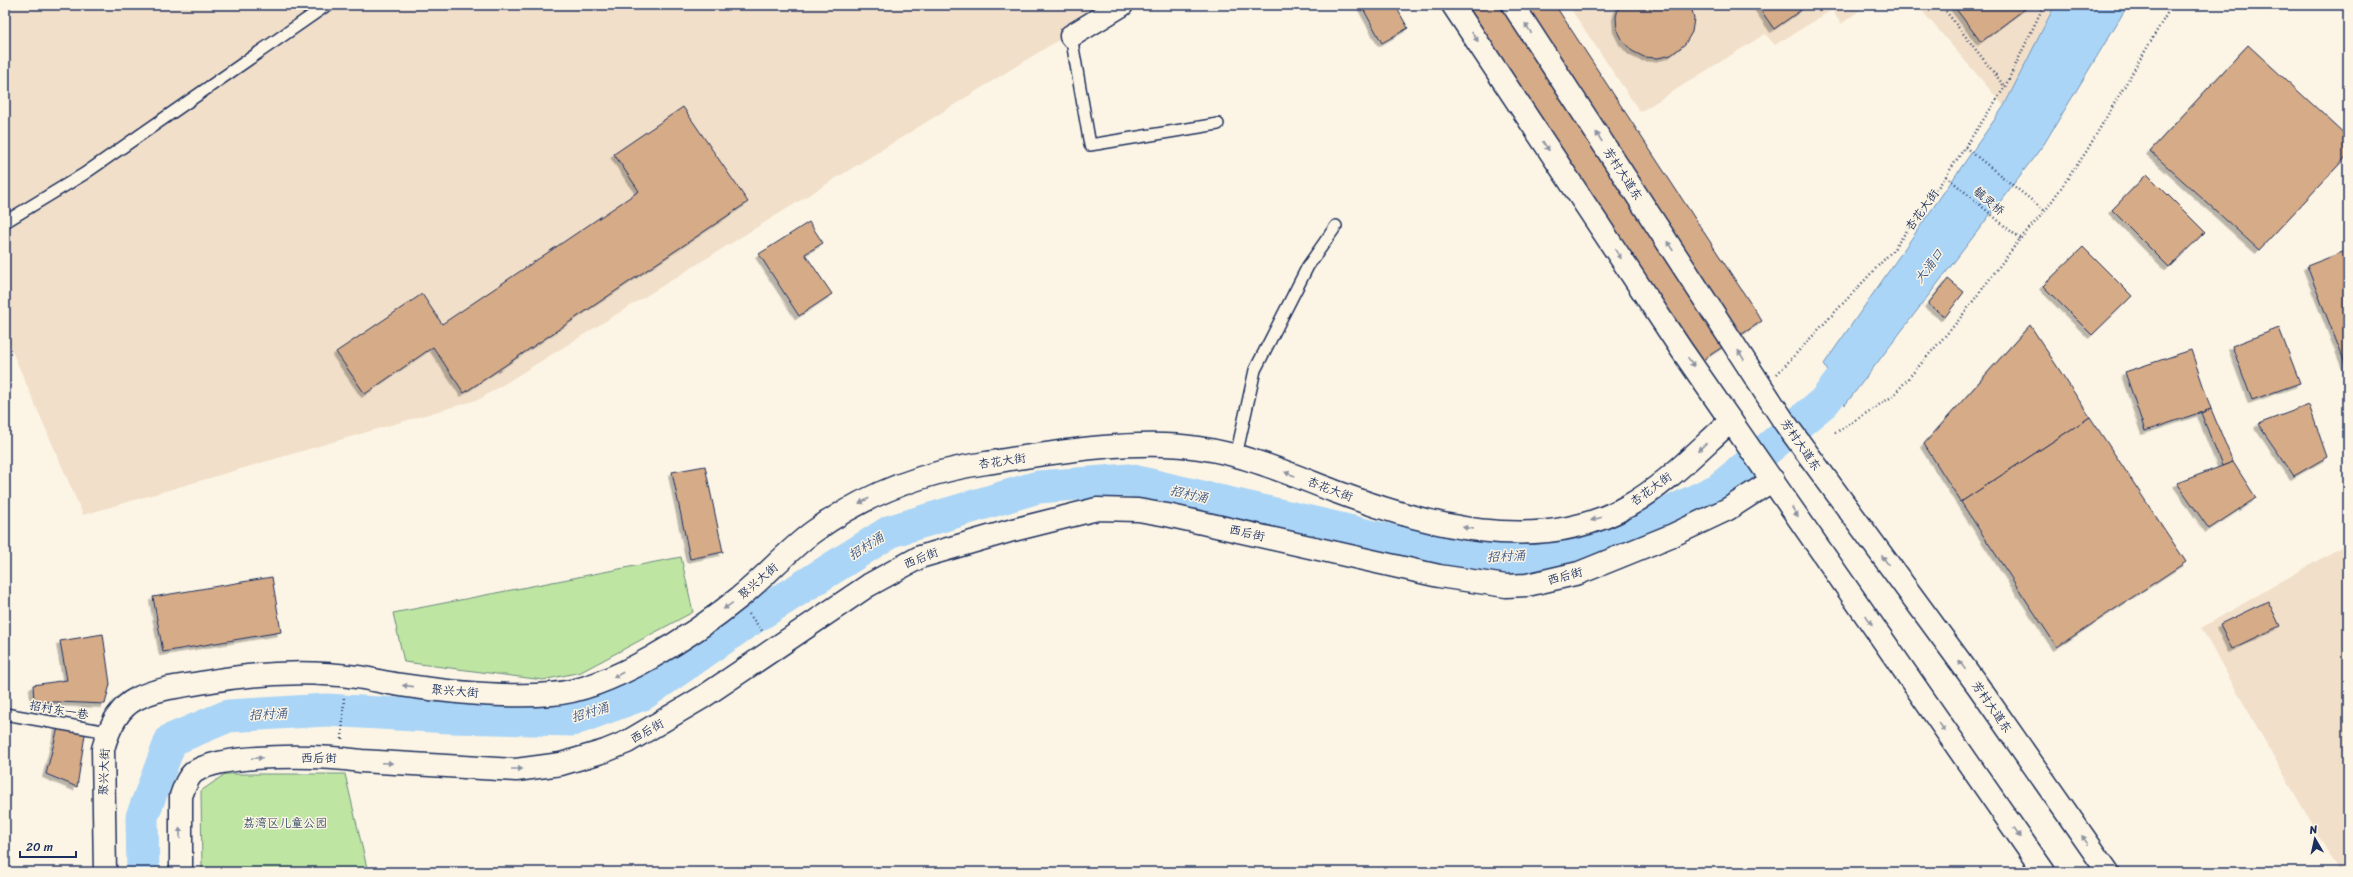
<svg xmlns="http://www.w3.org/2000/svg" width="2353" height="877" viewBox="0 0 2353 877" font-family="Sriracha,'LXGW WenKai TC',sans-serif">
<style>
.built{fill:#f1dfc9}
.green{fill:#bee5a1;stroke:#6c8a80}
.water{fill:#abd5f6;stroke:#7193b9}
.lines{fill:none;stroke-linecap:round;stroke-linejoin:round}
.river{stroke:#abd5f6;stroke-width:33}
.building{fill:#d6ab87;stroke:#1b2f5e;filter:url(#shadow)}
.lane-casing{stroke:#1b2f5e;stroke-width:14}
.street-casing{stroke:#1b2f5e;stroke-width:25}
.highway-casing{stroke:#1b2f5e;stroke-width:25}
.path{stroke:#1b2f5e;stroke-width:2.5;stroke-dasharray:1 3;stroke-linecap:butt}
.lane{stroke:#fcf5e5;stroke-width:11}
.street{stroke:#fcf5e5;stroke-width:22}
.highway{stroke:#fcf5e5;stroke-width:22}
.oneway{fill:#8c92a2}
.labels{text-anchor:middle;dominant-baseline:central;stroke-width:3;stroke-linejoin:round;paint-order:stroke}
.street-label{font-size:12px;fill:#1b2f5e;stroke:#fcf5e5}
.park-label{font-size:12px;fill:#3c536b;stroke:#fcf5e5}
.water-label{font-size:13px;font-style:italic;fill:#3f5884;stroke:#fcf5e5}
</style>
<defs>
<filter id="shadow"><feDropShadow dx="-3.5" dy="3.5" stdDeviation="0" flood-color="#0004"/></filter>
</defs>
<rect width="100%" height="100%" fill="#fcf5e5"/>
<filter id="ink" filterUnits="userSpaceOnUse"><feTurbulence type="fractalNoise" baseFrequency=".025" numOctaves="2"/><feDisplacementMap in="SourceGraphic" scale="8" xChannelSelector="R" yChannelSelector="G"/><feConvolveMatrix kernelMatrix="1 2 1 2 8 2 1 2 1" color-interpolation-filters="sRGB"/></filter>
<g filter="url(#ink)">
<g class="built">
<path d="M5,5h1110l-635,394 -397,116 -78,-180z"/>
<path d="M1568,5h299l-26,19 -9,-14 -57,35 -10,-11 -125,78z"/>
<path d="M1917,5h138l-51,101z"/>
<path d="M2348,543v329h-9l-138,-244z"/>
</g>
<g class="green">
<path d="M681,557l12,55 -112,60 -38,8 -139,-18 -11,-49z"/>
<path d="M225,774h120l23,98h-166l-1,-81z"/>
</g>
<path class="water" d="M2055,5h73l-84,139 -199,261 -21,-41 180,-258z"/>
<g class="lines">
<path class="river" d="M143,872l-1,-55 29,-77 57,-24 98,-6 124,7 122,3 71,-26 101,-70 147,-93 147,-44 91,-7 336,78h50l96,-17 108,-52 105,-87 40,-51"/>
</g>
<g class="building">
<path d="M1361,5h34l13,23 -26,15z"/>
<path d="M1459,5h96l207,316 -67,44z"/>
<path d="M1619,5h72l3,14 -2,13 -7,12 -14,11 -13,3 -14,-1 -12,-6 -9,-10 -6,-12 -1,-12z"/>
<path d="M1757,5h45l2,3 -30,21z"/>
<path d="M1953,5h77l-49,37z"/>
<path d="M2248,45l100,92v18l-89,95 -109,-99z"/>
<path d="M683,107l65,95 -284,191 -31,-46 -68,47 -29,-42 86,-58 20,30 197,-133 -25,-37z"/>
<path d="M2147,174l58,58 -36,35 -57,-57z"/>
<path d="M809,222l14,21 -18,11 27,40 -33,22 -40,-62z"/>
<path d="M2083,247l49,49 -40,39 -49,-49z"/>
<path d="M2348,250v121l-41,-105z"/>
<path d="M1948,279l16,13 -19,25 -17,-13z"/>
<path d="M2030,325l60,92 -129,85 -37,-58z"/>
<path d="M2279,328l21,55 -48,17 -20,-54z"/>
<path d="M2191,350l20,59 -66,22 -20,-59z"/>
<path d="M2309,405l18,52 -33,19 -36,-52z"/>
<path d="M2211,409l22,53 -11,4 -21,-53z"/>
<path d="M2090,417l96,145 -129,85 -96,-145z"/>
<path d="M2233,462l23,36 -47,31 -32,-46z"/>
<path d="M705,466l18,86 -33,7 -18,-87z"/>
<path d="M272,577l9,55 -118,20 -10,-55z"/>
<path d="M2268,601l12,25 -48,23 -12,-25z"/>
<path d="M103,634l7,50 -5,20 -71,-3 -1,-16 34,-5 -7,-39z"/>
<path d="M60,720l26,8 -9,59 -31,-13z"/>
</g>
<g class="lines">
<defs>
<g id="lane">
<path d="M1071,36l19,109 128,-21"/>
<path d="M5,222l79,-48 243,-169"/>
<path d="M1236,456l19,-86 53,-104 28,-40"/>
<path d="M5,714l103,18"/>
</g>
<g id="street">
<path d="M1071,36l51,-31"/>
<path d="M105,872l-2,-123c5,-18 15,-41 33,-50 21,-11 48,-13 70,-17 50,-9 100,-12 151,-5 14,2 29,6 44,8 47,7 103,13 151,9 58,-4 143,-60 188,-97 25,-20 47,-46 73,-65 51,-37 111,-60 173,-69 64,-10 148,-25 213,-15 48,7 91,26 135,43 90,34 204,66 294,15 39,-22 70,-56 103,-85"/>
<path d="M181,872v-76c3,-8 6,-18 13,-24 30,-20 131,-16 167,-11l155,9 45,-6 44,-13 22,-9 76,-45 166,-112 51,-28 93,-27 84,-21 41,1 29,5 272,61 67,10 21,-1 52,-12 94,-38 55,-26 45,-29"/>
</g>
<g id="highway">
<path d="M1453,5l228,344 363,523"/>
<path d="M1513,5l272,418 193,263 130,186"/>
</g>
</defs>
<use href="#lane" class="lane-casing"/>
<use href="#street" class="street-casing"/>
<use href="#highway" class="highway-casing"/>
<g class="path">
<path d="M1941,5l64,82"/>
<path d="M1965,147l80,64"/>
<path d="M1946,176l74,63"/>
<path d="M1777,374l116,-124 53,-74 59,-89 39,-82"/>
<path d="M1835,433l58,-37 65,-75 62,-82 25,-28 41,-59 86,-147"/>
<path d="M749,614l14,18"/>
<path d="M342,739l2,-43"/>
</g>
<use href="#lane" class="lane"/>
<use href="#street" class="street"/>
<use href="#highway" class="highway"/>
</g>
<defs><path id="oneway-solid" d="M-6-.8H1V-3.2L6.5 0L1 3.2V.8H-6Z"/></defs>
<g class="oneway">
<use href="#oneway-solid" transform="translate(1528 28) rotate(-123)"/>
<use href="#oneway-solid" transform="translate(1475 37) rotate(56)"/>
<use href="#oneway-solid" transform="translate(1599 137) rotate(-123)"/>
<use href="#oneway-solid" transform="translate(1546 146) rotate(56)"/>
<use href="#oneway-solid" transform="translate(1670 246) rotate(-123)"/>
<use href="#oneway-solid" transform="translate(1618 254) rotate(56)"/>
<use href="#oneway-solid" transform="translate(1741 355) rotate(-123)"/>
<use href="#oneway-solid" transform="translate(1691 362) rotate(55)"/>
<use href="#oneway-solid" transform="translate(1702 447) rotate(138)"/>
<use href="#oneway-solid" transform="translate(1290 474) rotate(-159)"/>
<use href="#oneway-solid" transform="translate(864 501) rotate(152)"/>
<use href="#oneway-solid" transform="translate(1795 512) rotate(56)"/>
<use href="#oneway-solid" transform="translate(1596 519) rotate(162)"/>
<use href="#oneway-solid" transform="translate(1468 528) rotate(-171)"/>
<use href="#oneway-solid" transform="translate(1885 560) rotate(-126)"/>
<use href="#oneway-solid" transform="translate(728 606) rotate(145)"/>
<use href="#oneway-solid" transform="translate(1869 620) rotate(56)"/>
<use href="#oneway-solid" transform="translate(1962 665) rotate(-126)"/>
<use href="#oneway-solid" transform="translate(618 675) rotate(152)"/>
<use href="#oneway-solid" transform="translate(408 686) rotate(-174)"/>
<use href="#oneway-solid" transform="translate(1942 727) rotate(55)"/>
<use href="#oneway-solid" transform="translate(257 758) rotate(-3)"/>
<use href="#oneway-solid" transform="translate(387 763) rotate(3)"/>
<use href="#oneway-solid" transform="translate(517 769)"/>
<use href="#oneway-solid" transform="translate(180 833) rotate(-91)"/>
<use href="#oneway-solid" transform="translate(2017 833) rotate(55)"/>
<use href="#oneway-solid" transform="translate(2085 840) rotate(-125)"/>
</g>
</g>
<g class="labels">
<g class="street-label">
<text transform="translate(1623 174) rotate(57)">芳村大道东</text>
<text transform="translate(1989 201) rotate(40)">毓灵桥</text>
<text transform="translate(1922 210) rotate(-54)">杏花大街</text>
<text transform="translate(1801 445) rotate(55)">芳村大道东</text>
<text transform="translate(1002 461) rotate(-8)">杏花大街</text>
<text transform="translate(1330 489) rotate(21)">杏花大街</text>
<text transform="translate(1651 489) rotate(-36)">杏花大街</text>
<text transform="translate(1247 533) rotate(13)">西后街</text>
<text transform="translate(921 558) rotate(-22)">西后街</text>
<text transform="translate(1565 576) rotate(-15)">西后街</text>
<text transform="translate(758 581) rotate(-41)">聚兴大街</text>
<text transform="translate(455 691) rotate(5)">聚兴大街</text>
<text transform="translate(1992 707) rotate(55)">芳村大道东</text>
<text transform="translate(59 710) rotate(10)">招村东一巷</text>
<text transform="translate(647 731) rotate(-29)">西后街</text>
<text x="319" y="758">西后街</text>
<text transform="translate(104 772) rotate(-88)">聚兴大街</text>
</g>
<g class="park-label">
<text x="285" y="823">荔湾区儿童公园</text>
</g>
<g class="water-label">
<text transform="translate(1929 266) rotate(-53)">大涌口</text>
<text transform="translate(1189 494) rotate(13)">招村涌</text>
<text transform="translate(866 546) rotate(-32)">招村涌</text>
<text transform="translate(1506 556) rotate(-3)">招村涌</text>
<text transform="translate(590 712) rotate(-17)">招村涌</text>
<text transform="translate(268 714) rotate(-3)">招村涌</text>
</g>
</g>
<rect width="2353" height="877" fill="none" stroke="#fcf5e5" stroke-width="20"/>
<rect x="10" y="10" width="2333" height="857" fill="none" stroke="#1b2f5e" stroke-width="1.5" filter="url(#ink)"/>
<g transform="translate(2315 839) rotate(351)" stroke="#fcf5e5" stroke-width="3" paint-order="stroke">
<path d="M0-3L7 15L0 10L-7 15Z" fill="#1b2f5e"/>
<text y="-6" font-size="11" font-weight="bold" text-anchor="middle" fill="#1b2f5e">N</text>
</g>
<path d="M20 851v6h56v-6" fill="none" stroke="#1b2f5e" stroke-width="2"/>
<text x="26" y="851" font-size="12" fill="#1b2f5e" stroke="#fcf5e5" stroke-width="3" paint-order="stroke">20 m</text>
</svg>
